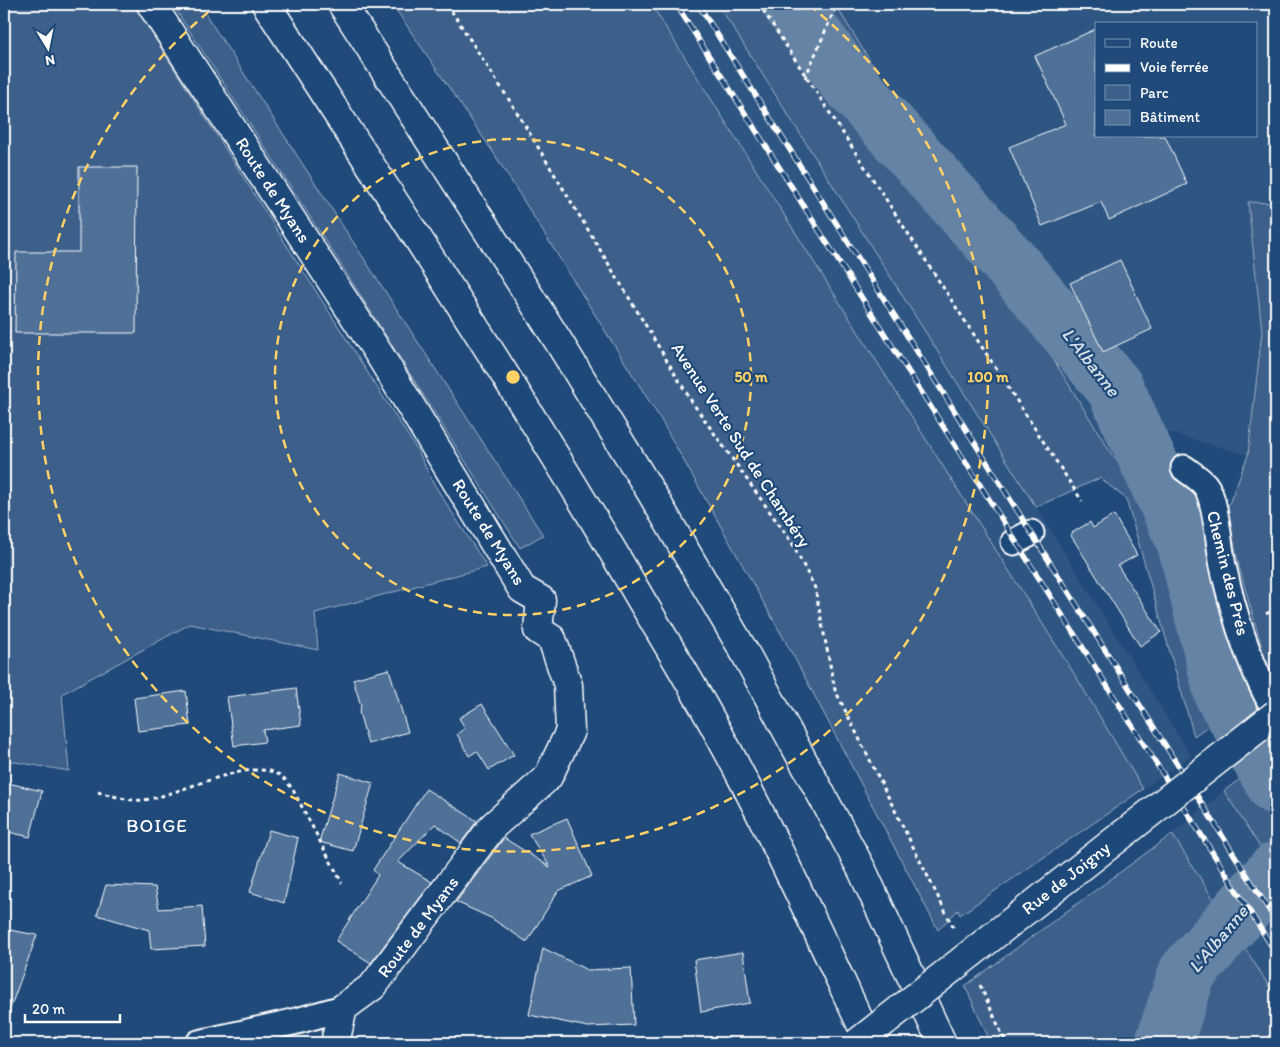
<svg xmlns="http://www.w3.org/2000/svg" width="1280" height="1047" viewBox="0 0 1280 1047" font-family="Itim,sans-serif">
<style>
.built{fill:#2e5683;fill-rule:evenodd}
.green{fill:#3c618b;stroke:#9eb0c5}
.lines{fill:none;stroke-linecap:round;stroke-linejoin:round}
.river{stroke:#6583a4;stroke-width:58}
.building{fill:#507197;stroke:#fff}
.street-casing{stroke:#fff;stroke-width:29}
.secondary-casing{stroke:#fff;stroke-width:31}
.highway-casing{stroke:#fff;stroke-width:31}
.path{stroke:#fff;stroke-width:3;stroke-dasharray:4 4;stroke-linecap:butt}
.street{stroke:#1f4a7a;stroke-width:25}
.secondary{stroke:#1f4a7a;stroke-width:28}
.highway{stroke:#1f4a7a;stroke-width:28}
.rail-casing{stroke:#fff;stroke-width:5.5}
.rail{stroke:#1f4a7a;stroke-width:4;stroke-dasharray:11;stroke-linecap:butt}
.secondary-bridge-casing{stroke:#fff;stroke-width:31;stroke-linecap:butt}
.secondary-bridge{stroke:#1f4a7a;stroke-width:28}
.ring{fill:none;stroke:#ffd166;stroke-width:2.5;stroke-dasharray:9 6}
.labels{text-anchor:middle;dominant-baseline:central;stroke-width:4.5;stroke-linejoin:round;paint-order:stroke}
.street-label{font-size:18px;fill:#fff;stroke:#1f4a7a}
.water-label{font-size:19px;font-style:italic;fill:#d8e0e8;stroke:#1f4a7a}
.neighbourhood-label{font-size:19px;letter-spacing:1px;fill:#fff;stroke:#1f4a7a}
.centre{fill:#ffd166;stroke:#1f4a7a;stroke-width:2.5}
.ring-label{font-size:15px;text-anchor:middle;font-weight:bold;fill:#ffd166;stroke:#1f4a7a;stroke-width:4.5;stroke-linejoin:round;paint-order:stroke}
</style>
<rect width="100%" height="100%" fill="#1f4a7a"/>
<filter id="ink" filterUnits="userSpaceOnUse"><feTurbulence type="fractalNoise" baseFrequency=".02" numOctaves="2"/><feDisplacementMap in="SourceGraphic" scale="10" xChannelSelector="R" yChannelSelector="G"/><feConvolveMatrix kernelMatrix="1 2 1 2 8 2 1 2 1" color-interpolation-filters="sRGB"/></filter>
<g filter="url(#ink)">
<g class="built">
<path d="M651,4h67l318,503 155,249 -48,33 -65,-109z"/>
<path d="M835,4h441v199l-28,-1 14,129 -14,124 -85,-24 -49,27zM1096,24h160v112h-160z"/>
<path d="M1224,791l52,81v125l-104,-163z"/>
</g>
<g class="green">
<path d="M4,4h129l286,449 13,28 55,86 -172,46 3,37 -128,-26 -128,70 7,77 -65,-11z"/>
<path d="M172,4h27l344,531 -23,13 -180,-285z"/>
<path d="M392,4h259l427,676 65,109 -183,126 -2,-5 -20,20 -145,-275 -132,-235 -168,-268z"/>
<path d="M718,4h117l279,454 49,-27 46,93 46,169 -61,43 -68,-237 -26,-21 -64,29z"/>
<path d="M1248,202l28,1v473l-5,4 -32,-113 -12,-58 21,-54 14,-124z"/>
<path d="M1276,752v120l-52,-81z"/>
<path d="M1172,834l104,163v46h-285l-26,-57z"/>
</g>
<g class="lines">
<g class="river">
<path d="M791,4l53,73 163,182 108,129 71,155 37,151 53,92"/>
<path d="M1164,1043l23,-70 89,-102"/>
</g>
</g>
<g class="building">
<path d="M1096,29v107h69l22,48 -78,36 -8,-18 -59,24 -33,-79 57,-23 -31,-68z"/>
<path d="M79,167h58l-1,166h-121l1,-81h63z"/>
<path d="M1120,260l32,69 -49,23 -33,-69z"/>
<path d="M1114,515l23,40 -19,11 43,66 -21,14 -70,-112 20,-12 3,6z"/>
<path d="M389,669l19,63 -40,12 -9,-32 2,-6 -8,-27z"/>
<path d="M296,688l5,37 -38,5 2,12 -31,4 -7,-49z"/>
<path d="M186,691l4,34 -52,6 -4,-33z"/>
<path d="M482,704l32,51 -25,15 -12,-19 -8,5 -12,-22 8,-6 -6,-10z"/>
<path d="M340,773l33,10 -20,68 -34,-9z"/>
<path d="M4,782l38,9 -12,46 -26,-6z"/>
<path d="M426,789l51,32 -16,22 -26,-19 -37,38 34,20 -61,81 -35,-22 42,-66 -5,-5z"/>
<path d="M567,818l25,58 -34,15 -31,51 -36,-24 -35,-16 48,-64 46,29 -21,-33z"/>
<path d="M269,830l29,8 -14,65 -34,-11z"/>
<path d="M106,885l49,2 4,22 43,-3 3,40 -54,3 -2,-19 -52,-15z"/>
<path d="M4,929l33,6 -30,82 -3,-1z"/>
<path d="M543,948l44,22 44,-2 3,57 -46,2 -59,-12z"/>
<path d="M743,952l7,51 -49,9 -7,-52z"/>
</g>
<g class="lines">
<defs>
<g id="street">
<path d="M1184,468c6,5 15,10 21,17 11,13 14,62 18,81 11,50 27,102 53,146"/>
<path d="M1014,542l17,-9"/>
<path d="M199,1043l98,-22 46,-13"/>
</g>
<path id="secondary" d="M151,4l228,350 143,235 19,11 -3,30 14,9 16,46 2,46 -22,46 -55,49 -120,160 -30,22 -8,35"/>
<g id="highway">
<path d="M266,4c128,198 259,395 377,599 34,57 68,114 98,173 46,88 87,178 129,267"/>
<path d="M342,4l215,335 95,155 93,159 117,217 80,173"/>
</g>
</defs>
<use href="#street" class="street-casing"/>
<use href="#secondary" class="secondary-casing"/>
<use href="#highway" class="highway-casing"/>
<g class="path">
<path d="M447,4l68,105 177,293 100,141 23,45 20,102 119,239"/>
<path d="M759,4l323,497"/>
<path d="M805,78l32,-74"/>
<path d="M1266,614l10,-6"/>
<path d="M98,792c14,3 31,10 45,8 33,-3 112,-47 139,-23 4,3 7,8 10,11l50,95"/>
<path d="M980,985l26,58"/>
</g>
<use href="#street" class="street"/>
<use href="#secondary" class="secondary"/>
<use href="#highway" class="highway"/>
<defs>
<g id="rail">
<path d="M676,4l600,949"/>
<path d="M698,4l578,917"/>
</g>
</defs>
<use href="#rail" class="rail-casing"/>
<use href="#rail" class="rail"/>
<defs>
<path id="secondary-bridge" d="M857,1043l419,-329"/>
</defs>
<use href="#secondary-bridge" class="secondary-bridge-casing"/>
<use href="#secondary-bridge" class="secondary-bridge"/>
</g>
</g>
<g class="ring">
<circle cx="513" cy="377" r="238"/>
<path d="M809 5A475 475 0 1 1 217 5"/>
</g>
<g class="labels">
<g class="street-label">
<text transform="translate(273 190) rotate(57)">Route de Myans</text>
<text transform="translate(741 445) rotate(57)">Avenue Verte Sud de Chambéry</text>
<text transform="translate(489 532) rotate(58)">Route de Myans</text>
<text transform="translate(1228 573) rotate(76)">Chemin des Prés</text>
<text transform="translate(1066 878) rotate(-38)">Rue de Joigny</text>
<text transform="translate(418 927) rotate(-53)">Route de Myans</text>
</g>
<g class="water-label">
<text transform="translate(1091 362) rotate(52)">L'Albanne</text>
<text transform="translate(1218 939) rotate(-50)">L'Albanne</text>
</g>
<g class="neighbourhood-label">
<text x="157" y="825">BOIGE</text>
</g>
</g>
<circle cx="513" cy="377" r="8" class="centre"/>
<g class="ring-label">
<text x="751" y="382">50 m</text>
<text x="988" y="382">100 m</text>
</g>
<rect width="1280" height="1047" fill="none" stroke="#1f4a7a" stroke-width="20"/>
<rect x="10" y="10" width="1260" height="1027" fill="none" stroke="#fff" stroke-width="2" filter="url(#ink)"/>
<rect x="1095" y="22" width="162" height="115" fill="#1f4a7a" stroke="#7992af"/>
<rect x="1105" y="39" width="25" height="8" fill="#1f4a7a" stroke="#7992af"/>
<text x="1140" y="48" font-size="15" fill="#ffffff">Route</text>
<rect x="1105" y="64" width="25" height="8" fill="#ffffff" stroke="#7992af"/>
<text x="1140" y="72" font-size="15" fill="#ffffff">Voie ferrée</text>
<rect x="1105" y="85" width="25" height="15" fill="#3c618b" stroke="#7992af"/>
<text x="1140" y="98" font-size="15" fill="#ffffff">Parc</text>
<rect x="1105" y="110" width="25" height="15" fill="#507197" stroke="#7992af"/>
<text x="1140" y="122" font-size="15" fill="#ffffff">Bâtiment</text>
<g transform="translate(48 48) rotate(170)" stroke="#1f4a7a" stroke-width="4" paint-order="stroke">
<path d="M0-4L9 19L0 12L-9 19Z" fill="#ffffff"/>
<text y="-8" font-size="14" font-weight="bold" text-anchor="middle" fill="#ffffff">N</text>
</g>
<path d="M25 1014v8h95v-8" fill="none" stroke="#ffffff" stroke-width="2.5"/>
<text x="32" y="1014" font-size="15" fill="#ffffff" stroke="#1f4a7a" stroke-width="4" paint-order="stroke">20 m</text>
</svg>
